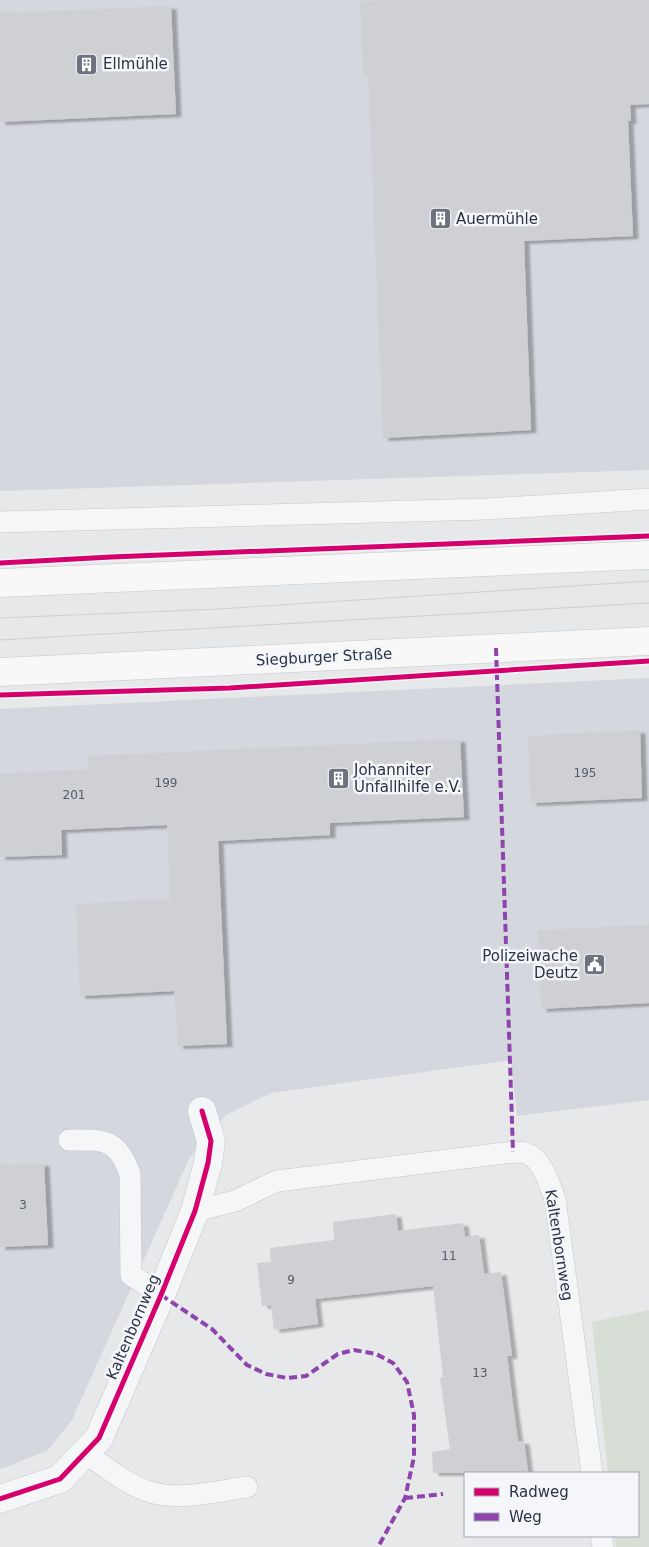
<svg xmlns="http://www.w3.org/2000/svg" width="649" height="1547" viewBox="0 0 649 1547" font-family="'DejaVu Sans',sans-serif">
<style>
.built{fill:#d4d7dd}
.green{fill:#d6ded6}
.building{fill:#ced0d3;filter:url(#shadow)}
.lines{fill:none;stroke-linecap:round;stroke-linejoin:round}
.service-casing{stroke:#c4c6c8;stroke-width:22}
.minor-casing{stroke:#c4c6c8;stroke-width:29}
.secondary-casing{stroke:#c4c6c8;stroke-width:29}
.service{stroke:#f5f6f7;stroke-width:21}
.minor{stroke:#f5f6f7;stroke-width:28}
.secondary{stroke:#f8f8f8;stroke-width:28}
.tram{stroke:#cecfd2;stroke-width:1}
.quiet{stroke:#8e44ad;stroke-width:4;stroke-dasharray:8 4;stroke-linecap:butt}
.cycleway-casing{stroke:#f4f6f9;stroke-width:8}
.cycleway{stroke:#d6006c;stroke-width:5}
.labels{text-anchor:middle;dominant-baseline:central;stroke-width:5;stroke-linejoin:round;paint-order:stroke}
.number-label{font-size:12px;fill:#545c69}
.poi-label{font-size:15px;fill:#2b3445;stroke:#f4f6f9;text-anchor:start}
.street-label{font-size:15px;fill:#2b3445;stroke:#f4f6f9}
</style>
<defs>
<filter id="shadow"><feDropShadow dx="5.5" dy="3" stdDeviation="1" flood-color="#0004"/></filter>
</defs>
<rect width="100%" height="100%" fill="#e6e8ea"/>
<g class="built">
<path d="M0,0h649v470l-649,21z"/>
<path d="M649,678v422l-132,16 -6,-56 -240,33 -45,22 -37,44 -117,261 -24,30 -44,18h-4v-759z"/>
</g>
<path class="green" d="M649,1310v237h-33l-1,-11h23v-63h-30l-16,-151z"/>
<g class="building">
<path d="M399,0h250v104l-19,1 1,16h-3l5,115 -109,5 7,189 -148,8 -15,-365 -5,1 -3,-73z"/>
<path d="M171,6l5,108 -176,8v-109z"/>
<path d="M640,730l2,68 -111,5 -3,-67z"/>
<path d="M460,739l4,78 -134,6v12l-112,6 9,203 -49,2 -4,-55 -94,5 -4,-92 94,-5 -3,-74 -106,5 1,25 -62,2v-83l88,-5v-13z"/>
<path d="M649,925v78l-108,6 -3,-79z"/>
<path d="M44,1163l4,82 -48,2v-82z"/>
<path d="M396,1214l2,17 65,-8 2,14 14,-2 5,39 17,-2 11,84h-5l6,49 5,36h6l4,32h-95l-1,-21 18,-3 -10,-71 3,-1 -10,-91 -118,13 3,25 -44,6 -3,-25 -9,1 -5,-43 14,-1 -1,-14 64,-8 -1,-18z"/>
</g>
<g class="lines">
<defs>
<g id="service">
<path d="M0,522l487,-13 162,-10"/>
<path d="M69,1140c34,0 48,-3 61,34l1,101 30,20"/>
<path d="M195,1211l40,-10 42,-20 236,-29c3,0 9,0 12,1 18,5 24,31 30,46l37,274"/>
<path d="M85,1453c20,13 39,30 62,38 29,11 70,0 100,-4"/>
<path d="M601,1536l2,11"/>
</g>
<path id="minor" d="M0,1499l60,-20 39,-41 62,-143 34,-84 13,-48 3,-22 -9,-30"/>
<g id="secondary">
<path d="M0,583l649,-28"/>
<path d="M0,672l649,-31"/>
</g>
</defs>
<use href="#service" class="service-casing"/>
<use href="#minor" class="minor-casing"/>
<use href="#secondary" class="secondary-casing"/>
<use href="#service" class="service"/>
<use href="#minor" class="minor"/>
<use href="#secondary" class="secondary"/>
<g class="tram">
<path d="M0,618l219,-9 430,-28"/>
<path d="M0,640l649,-37"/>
</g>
<g class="quiet">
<path d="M496,648l17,504"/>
<path d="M161,1295l51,34 35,36 19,9 21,4 19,-2 32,-22 16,-4 22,4 17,9 14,19 7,33v42l-9,41 -27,49"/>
<path d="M405,1498l38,-4"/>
</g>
<defs>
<g id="cycleway">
<path d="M0,563l111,-6 538,-21"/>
<path d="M0,695l230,-7 419,-27"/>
<path d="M0,1499l60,-20 39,-41 62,-143 34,-84 13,-48 3,-22 -9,-30"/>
</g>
</defs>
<use href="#cycleway" class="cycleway-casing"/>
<use href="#cycleway" class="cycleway"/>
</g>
<defs>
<symbol id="building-square" viewBox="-11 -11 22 22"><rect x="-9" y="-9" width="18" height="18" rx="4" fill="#6c737f" stroke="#f4f6f9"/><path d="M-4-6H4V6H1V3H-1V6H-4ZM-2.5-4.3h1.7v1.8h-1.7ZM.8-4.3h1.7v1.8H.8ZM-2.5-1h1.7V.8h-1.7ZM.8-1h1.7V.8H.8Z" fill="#fff"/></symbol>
<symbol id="civic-square" viewBox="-11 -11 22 22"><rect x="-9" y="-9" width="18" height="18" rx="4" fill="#6c737f" stroke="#f4f6f9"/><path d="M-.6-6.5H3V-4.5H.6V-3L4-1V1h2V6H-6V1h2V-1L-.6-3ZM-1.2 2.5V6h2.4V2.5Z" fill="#fff"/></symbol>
</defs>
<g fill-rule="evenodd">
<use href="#building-square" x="74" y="52" width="25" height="25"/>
<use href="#building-square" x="428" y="206" width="25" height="25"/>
<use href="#building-square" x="326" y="766" width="25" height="25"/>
<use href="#civic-square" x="582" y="952" width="25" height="25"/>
</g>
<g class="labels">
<g class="number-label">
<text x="585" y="773">195</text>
<text x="166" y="783">199</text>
<text x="74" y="795">201</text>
<text x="23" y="1205">3</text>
<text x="449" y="1256">11</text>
<text x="291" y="1280">9</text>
<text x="480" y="1373">13</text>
</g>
<g class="poi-label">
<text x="103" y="64">Ellmühle</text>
<text x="456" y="219">Auermühle</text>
<text x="354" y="770">Johanniter<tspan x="354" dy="17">Unfallhilfe e.V.</tspan></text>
<text x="578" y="956" text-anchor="end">Polizeiwache<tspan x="578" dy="17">Deutz</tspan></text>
</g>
<g class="street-label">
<text transform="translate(324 657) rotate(-3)">Siegburger Straße</text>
<text transform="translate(559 1245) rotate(81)">Kaltenbornweg</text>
<text transform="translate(133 1327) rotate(-67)">Kaltenbornweg</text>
</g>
</g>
<rect x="464" y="1472" width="175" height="65" fill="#f4f6f9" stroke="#a4a8b1"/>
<rect x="474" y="1488" width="25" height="8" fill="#d6006c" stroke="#a4a8b1"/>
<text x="509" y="1497" font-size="15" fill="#2b3445">Radweg</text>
<rect x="474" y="1513" width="25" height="8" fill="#8e44ad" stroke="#a4a8b1"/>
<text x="509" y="1522" font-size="15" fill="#2b3445">Weg</text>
</svg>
